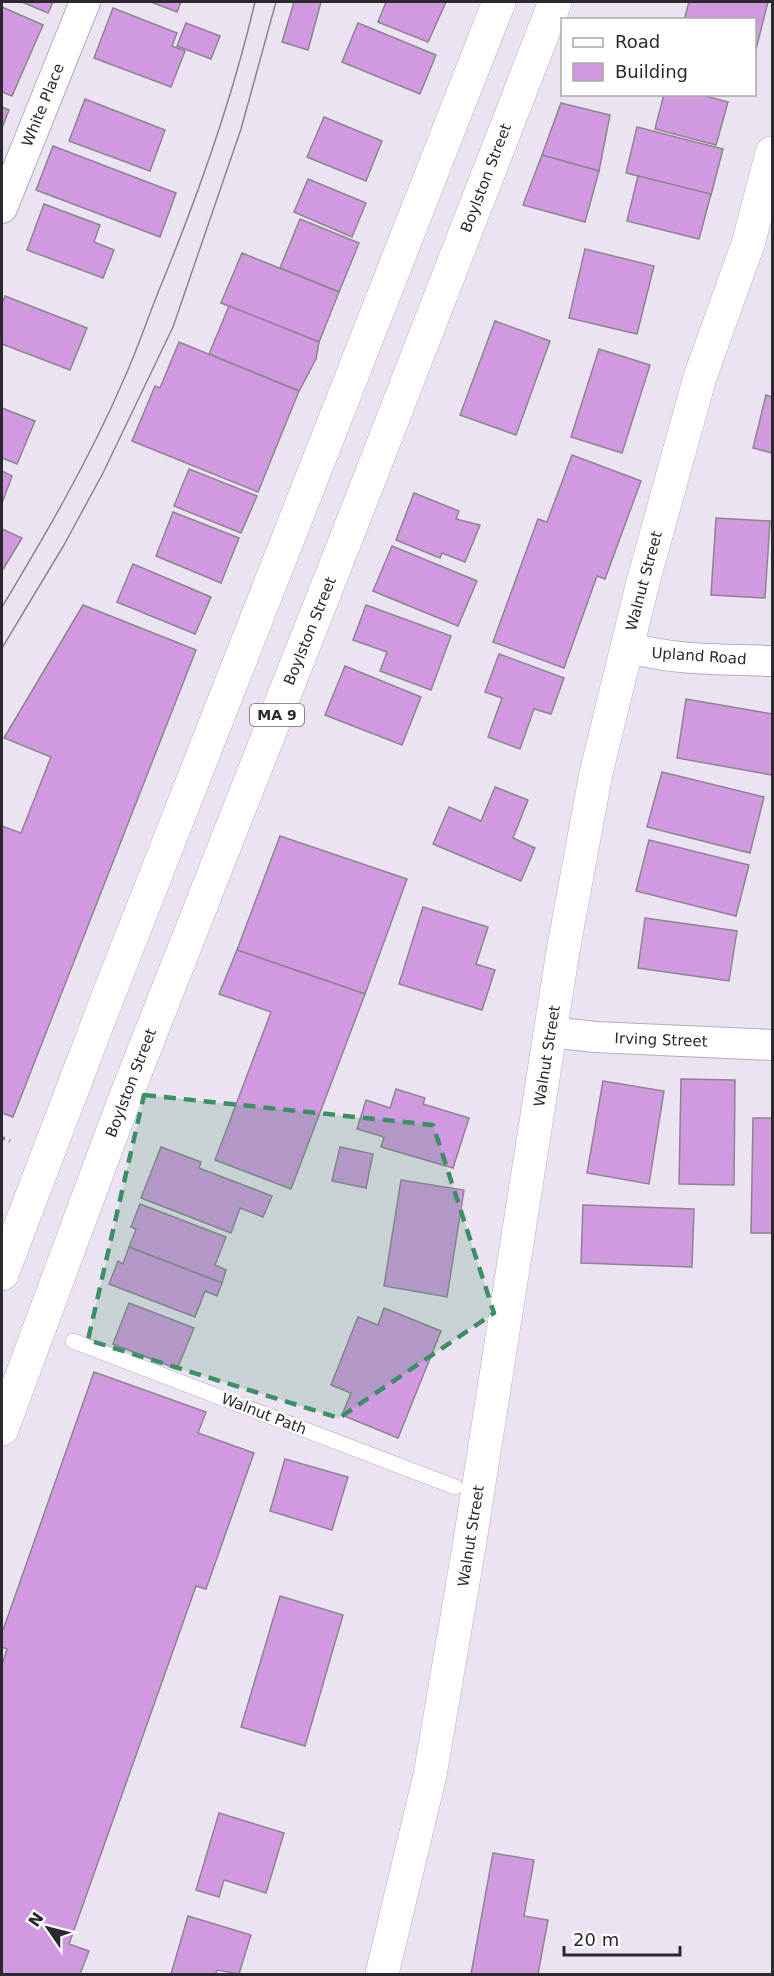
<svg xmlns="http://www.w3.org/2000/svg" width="774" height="1976" viewBox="0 0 774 1976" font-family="'DejaVu Sans',sans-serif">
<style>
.building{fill:#d199e0;stroke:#8e8491;stroke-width:1.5}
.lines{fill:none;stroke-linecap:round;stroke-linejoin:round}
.lane-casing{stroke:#b4acba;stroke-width:16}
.street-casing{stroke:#b4acba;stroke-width:32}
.secondary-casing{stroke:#b4acba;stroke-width:34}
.highway-casing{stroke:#b4acba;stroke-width:34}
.path{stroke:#8b8590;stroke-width:4;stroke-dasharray:3 4.5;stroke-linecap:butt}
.lane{stroke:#fff;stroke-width:15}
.street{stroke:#fff;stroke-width:30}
.secondary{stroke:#fff;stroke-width:33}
.highway{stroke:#fff;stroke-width:33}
.tram{stroke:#8b8690;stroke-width:1.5}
.marked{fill:#3b9063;fill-opacity:0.2;stroke:#3b9063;stroke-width:4.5;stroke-dasharray:12 8;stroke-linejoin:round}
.labels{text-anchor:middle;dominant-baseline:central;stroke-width:5;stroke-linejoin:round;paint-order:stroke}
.shield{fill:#fff;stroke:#6b686d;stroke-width:1.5}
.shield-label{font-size:14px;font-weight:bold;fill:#2b282e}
.street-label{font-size:15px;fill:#2b282e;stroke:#fff}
</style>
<rect width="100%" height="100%" fill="#ebe3f2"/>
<g class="building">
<path d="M22,2h31l-5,11z"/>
<path d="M151,2h30l-4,10z"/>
<path d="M294,2h27l-13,48 -26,-8z"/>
<path d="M386,2h60l-18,40 -50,-20z"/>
<path d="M689,2h79l-13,51 -1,-33h-70z"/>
<path d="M2,7l41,18 -31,71 -10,-4z"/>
<path d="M113,8l64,25 -5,13 13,5 -14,36 -77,-29z"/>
<path d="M186,23l34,13 -9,23 -34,-13z"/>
<path d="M358,23l78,32 -16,39 -78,-32z"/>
<path d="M664,94h34l30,8 -12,43 -61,-16z"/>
<path d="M85,99l80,31 -15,41 -81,-30z"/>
<path d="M561,103l49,12 -11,56 -57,-16z"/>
<path d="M2,107l7,3 -7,18z"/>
<path d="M324,117l58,24 -16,40 -59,-24z"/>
<path d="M637,127l86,22 -12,46 -85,-22z"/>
<path d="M53,146l123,47 -16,44 -124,-47z"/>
<path d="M542,155l57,16 -14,51 -62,-17z"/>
<path d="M638,176l73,18 -12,45 -72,-18z"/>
<path d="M308,179l58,24 -14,34 -58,-25z"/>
<path d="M44,204l56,21 -6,17 20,8 -11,28 -76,-28z"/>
<path d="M300,219l59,24 -20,49 -59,-24z"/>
<path d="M585,249l69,17 -17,68 -68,-16z"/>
<path d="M242,253l97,39 -20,50 -98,-39z"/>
<path d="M5,296l82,32 -17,42 -68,-26v-39z"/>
<path d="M229,306l90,36 -3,17 -17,32 -90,-37z"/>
<path d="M495,321l55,20 -34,94 -56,-20z"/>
<path d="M179,342l120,49 -41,101 -126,-51 23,-55 5,2z"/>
<path d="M599,349l51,16 -28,88 -51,-16z"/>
<path d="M766,395l6,2v56l-19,-5z"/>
<path d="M2,408l33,13 -18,43 -15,-6z"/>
<path d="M572,455l69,26 -36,98 -8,-3 -33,92 -71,-26 45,-123 9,3z"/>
<path d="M189,469l68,27 -16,37 -67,-27z"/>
<path d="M2,471l10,5 -10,27z"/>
<path d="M414,493l45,18 -3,8 24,6 -15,37 -23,-9 -2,5 -44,-18z"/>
<path d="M173,512l66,26 -18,45 -65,-27z"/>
<path d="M716,518l54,3 -5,77 -54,-3z"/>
<path d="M2,529l20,9 -20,33z"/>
<path d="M392,546l85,35 -19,45 -85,-35z"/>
<path d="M133,564l78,33 -16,37 -78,-32z"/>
<path d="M83,605l113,45 -183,467 -11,-4v-287l19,7 30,-76 -47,-19z"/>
<path d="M366,605l85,31 -20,54 -51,-19 7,-19 -34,-12z"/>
<path d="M499,654l65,24 -13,36 -17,-5 -14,40 -32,-12 14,-39 -17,-6z"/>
<path d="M345,666l76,31 -19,48 -77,-30z"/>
<path d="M686,699l86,15v61l-95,-17z"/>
<path d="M662,772l102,25 -14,56 -103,-26z"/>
<path d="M495,787l33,13 -15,38 22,10 -14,33 -88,-37 16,-37 32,14z"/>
<path d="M280,836l127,43 -42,115 -128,-44z"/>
<path d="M649,840l100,25 -13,51 -100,-25z"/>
<path d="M423,907l65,20 -12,37 19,6 -13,40 -83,-26z"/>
<path d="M645,918l92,13 -8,50 -91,-13z"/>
<path d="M237,950l128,44 -74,195 -76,-29 56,-148 -52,-18z"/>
<path d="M681,1079l54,1 -1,105 -55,-1z"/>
<path d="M603,1081l61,10 -15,93 -62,-11z"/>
<path d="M396,1089l29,9 -2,6 46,14 -16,50 -72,-21 3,-10 -27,-8 9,-29 24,8z"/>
<path d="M753,1118h19v115h-21z"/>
<path d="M161,1147l40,15 -2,6 73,28 -9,21 -23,-9 -9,25 -90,-35z"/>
<path d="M340,1147l33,7 -7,34 -34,-7z"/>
<path d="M401,1180l63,10 -17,107 -63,-11z"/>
<path d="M140,1204l86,33 -11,28 11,5 -4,13 -93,-36 7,-18 -5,-2z"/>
<path d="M583,1205l111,4 -2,58 -111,-4z"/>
<path d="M129,1247l93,36 -5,13 -12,-5 -10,26 -86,-33 9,-23 5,3z"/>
<path d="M129,1303l65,25 -17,41 -64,-25z"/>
<path d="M384,1308l57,23 -43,107 -56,-23 9,-22 -20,-8 27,-68 20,8z"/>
<path d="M94,1372l112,40 -8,21 56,20 -48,136 -10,-3 -127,358 20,7 -9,23h-78v-309l5,-16 -5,-2v-14z"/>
<path d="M285,1459l63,18 -16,53 -62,-19z"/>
<path d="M280,1596l63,19 -38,131 -64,-19z"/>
<path d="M219,1813l65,20 -18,60 -42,-13 -5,17 -23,-7z"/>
<path d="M493,1853l41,7 -10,56 24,4 -10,54h-67z"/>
<path d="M188,1916l63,19 -12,39 -22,-4 -1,4h-45z"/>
</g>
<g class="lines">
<defs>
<path id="lane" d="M73,1341l382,146"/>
<g id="street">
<path d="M2,208l83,-206"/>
<path d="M627,647c47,14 97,12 145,14"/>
<path d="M550,1032l45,5 177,8"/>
</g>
<path id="secondary" d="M382,1974l48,-199 39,-228 94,-596 33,-178 47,-191 57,-205 48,-133 24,-91"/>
<g id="highway">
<path d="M2,1274l103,-270 394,-1002"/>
<path d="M2,1429l120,-323 233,-590 200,-514"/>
</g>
</defs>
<use href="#lane" class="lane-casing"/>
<use href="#street" class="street-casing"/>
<use href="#secondary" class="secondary-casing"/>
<use href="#highway" class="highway-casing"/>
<path class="path" d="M2,1138l8,3"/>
<use href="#lane" class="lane"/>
<use href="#street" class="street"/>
<use href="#secondary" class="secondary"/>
<use href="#highway" class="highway"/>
<g class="tram">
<path d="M2,607c44,-73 88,-149 122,-228 13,-29 23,-59 35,-89 39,-94 73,-190 96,-288"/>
<path d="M2,648l62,-103 39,-72 70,-146 68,-198 35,-127"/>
</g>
</g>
<path class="marked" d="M144,1095l289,30 61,188 -155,105 -251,-78z"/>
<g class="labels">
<rect class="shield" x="250" y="704" width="54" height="22" rx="4.5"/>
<g class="shield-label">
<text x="277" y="715">MA 9</text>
</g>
<g class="street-label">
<text transform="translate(43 105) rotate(-68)">White Place</text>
<text transform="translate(486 178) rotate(-69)">Boylston Street</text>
<text transform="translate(644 581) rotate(-75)">Walnut Street</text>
<text transform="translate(310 631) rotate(-68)">Boylston Street</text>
<text transform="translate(699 656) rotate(4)">Upland Road</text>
<text transform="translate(661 1040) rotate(2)">Irving Street</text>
<text transform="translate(547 1056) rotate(-81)">Walnut Street</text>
<text transform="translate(131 1083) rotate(-69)">Boylston Street</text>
<text transform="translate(264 1414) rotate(21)">Walnut Path</text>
<text transform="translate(471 1536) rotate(-81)">Walnut Street</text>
</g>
</g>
<rect width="774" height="1976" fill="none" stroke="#2b282e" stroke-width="6"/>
<rect x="561" y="18" width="195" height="78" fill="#ffffff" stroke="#aaa9ab" stroke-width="1.5"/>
<rect x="573" y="38" width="30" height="9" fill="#ffffff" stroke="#aaa9ab" stroke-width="1.5"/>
<text x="615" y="48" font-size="18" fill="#2b282e">Road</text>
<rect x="573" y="63" width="30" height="18" fill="#d199e0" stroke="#aaa9ab" stroke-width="1.5"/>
<text x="615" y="78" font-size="18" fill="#2b282e">Building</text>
<g transform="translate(48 1928) rotate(305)" stroke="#ffffff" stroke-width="4.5" paint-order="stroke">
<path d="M0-4.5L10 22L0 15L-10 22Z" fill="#2b282e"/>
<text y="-9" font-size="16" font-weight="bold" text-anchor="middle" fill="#2b282e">N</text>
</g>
<path d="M564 1946v9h116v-9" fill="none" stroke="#2b282e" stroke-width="3"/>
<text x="573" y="1946" font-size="18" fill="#2b282e" stroke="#ffffff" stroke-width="4.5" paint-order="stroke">20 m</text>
</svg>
